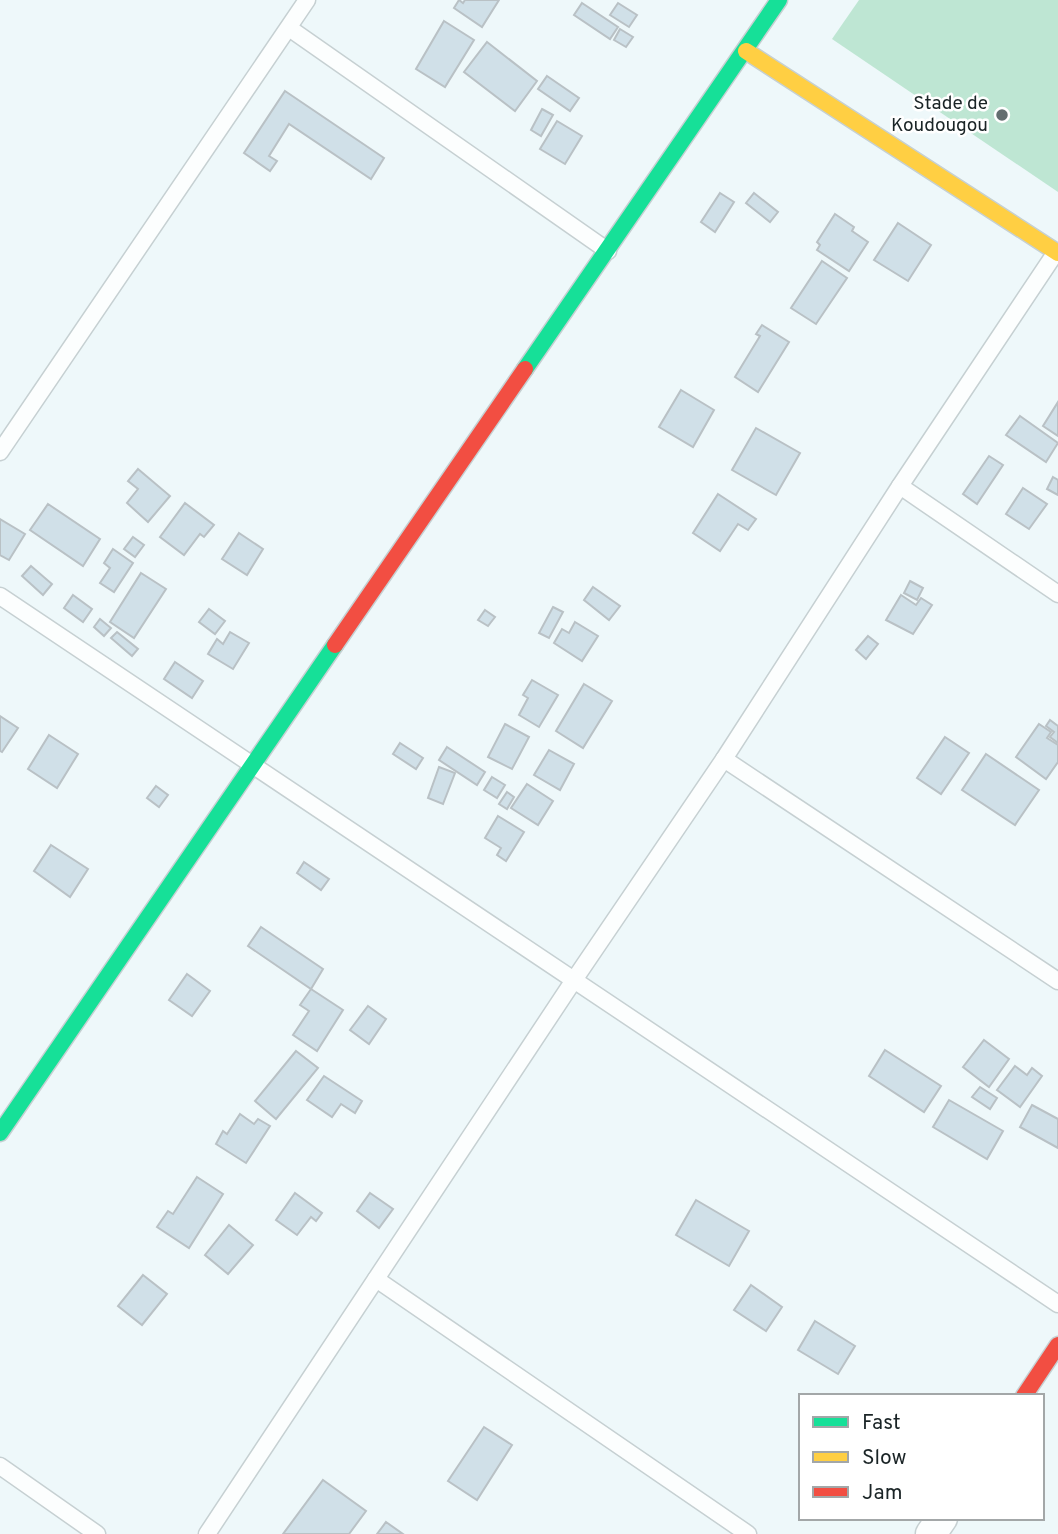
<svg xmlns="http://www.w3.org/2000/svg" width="1058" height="1534" viewBox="0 0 1058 1534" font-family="Overpass,sans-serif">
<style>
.green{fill:#bee6d3}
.building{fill:#d0e0e8;stroke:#b9c1c5;stroke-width:2}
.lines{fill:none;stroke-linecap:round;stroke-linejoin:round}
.lane-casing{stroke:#c6d0d2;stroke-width:19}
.street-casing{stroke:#c6d0d2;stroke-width:33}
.fast-casing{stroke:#c6d0d2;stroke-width:19}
.slow-casing{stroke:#c6d0d2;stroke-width:19}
.jam-casing{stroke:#c6d0d2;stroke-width:19}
.lane{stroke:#fcfefe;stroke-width:16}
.street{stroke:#fcfefe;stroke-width:30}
.fast{stroke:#16e098;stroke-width:16}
.slow{stroke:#ffcf43;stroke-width:16}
.jam{stroke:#f24e42;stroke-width:16}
.poi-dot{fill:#646e70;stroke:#fff;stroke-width:2.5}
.labels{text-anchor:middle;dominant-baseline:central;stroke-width:5;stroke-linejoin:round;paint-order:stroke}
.poi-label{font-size:19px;fill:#1a2426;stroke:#fff;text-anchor:end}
</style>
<rect width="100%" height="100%" fill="#eef8fa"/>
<path class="green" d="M859,0h199v192l-226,-153z"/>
<g class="building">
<path d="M459,0l4,3 2,-3h34l-17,27 -28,-19z"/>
<path d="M582,3l36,24 -8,12 -36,-24z"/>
<path d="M618,3l19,12 -8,12 -19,-12z"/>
<path d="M444,21l30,19 -29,47 -29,-18z"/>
<path d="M620,29l13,8 -7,10 -12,-7z"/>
<path d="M487,42l50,39 -22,30 -51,-39z"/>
<path d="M547,76l32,22 -9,13 -32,-22z"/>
<path d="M285,91l99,67 -13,21 -82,-55 -20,32 8,5 -7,10 -26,-18z"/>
<path d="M542,109l11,6 -12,21 -10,-6z"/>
<path d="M557,121l25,15 -17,28 -25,-15z"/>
<path d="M720,193l14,9 -19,30 -14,-10z"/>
<path d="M754,193l24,19 -8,10 -24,-19z"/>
<path d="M835,214l19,13 -2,4 16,11 -19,29 -32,-21 3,-5 -3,-3z"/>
<path d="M898,223l33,22 -23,36 -34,-21z"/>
<path d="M822,261l25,17 -31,46 -25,-16z"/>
<path d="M762,325l27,17 -31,50 -23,-15 25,-41 -4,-2z"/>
<path d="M681,390l33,20 -21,37 -34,-20z"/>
<path d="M1058,402v34l-15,-10z"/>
<path d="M1020,416l38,27 -12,19 -40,-27z"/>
<path d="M756,428l44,25 -24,42 -44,-25z"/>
<path d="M989,456l14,9 -26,39 -14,-10z"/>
<path d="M138,469l32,27 -22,26 -21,-19 11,-14 -10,-8z"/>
<path d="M1053,477l5,3v15l-11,-6z"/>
<path d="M1023,488l24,16 -18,25 -23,-15z"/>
<path d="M718,494l38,25 -8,11 -10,-6 -18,27 -27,-18z"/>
<path d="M185,503l29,22 -10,12 -4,-3 -16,21 -24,-18z"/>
<path d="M48,504l52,35 -17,27 -53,-36z"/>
<path d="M0,519l25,15 -16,26 -9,-5z"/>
<path d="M239,533l24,16 -16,26 -25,-16z"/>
<path d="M133,537l11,8 -9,12 -11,-8z"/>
<path d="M113,549l20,14 -19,29 -14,-9 10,-15 -6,-5z"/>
<path d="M31,566l21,18 -9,11 -21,-19z"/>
<path d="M141,573l25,16 -32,49 -24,-16z"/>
<path d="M910,581l13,7 -6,12 -13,-7z"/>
<path d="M593,587l27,19 -11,14 -25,-20z"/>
<path d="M73,595l19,14 -9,13 -19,-14z"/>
<path d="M901,595l15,10 5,-7 11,7 -19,29 -27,-14z"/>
<path d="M553,607l10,5 -14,26 -10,-5z"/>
<path d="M209,609l16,12 -10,13 -16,-12z"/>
<path d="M485,610l10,7 -7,9 -10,-6z"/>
<path d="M100,619l11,9 -7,8 -10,-9z"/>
<path d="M575,622l23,14 -16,25 -28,-18 8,-14 7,4z"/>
<path d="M117,632l21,17 -6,7 -21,-18z"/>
<path d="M230,632l19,11 -16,26 -25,-15 9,-15 6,5z"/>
<path d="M868,636l10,8 -12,15 -10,-9z"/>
<path d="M175,662l28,19 -11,17 -28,-19z"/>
<path d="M532,680l26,15 -19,32 -20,-12 9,-17 -5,-3z"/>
<path d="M584,684l28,17 -29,47 -27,-17z"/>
<path d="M0,716l18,12 -16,24 -2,-1z"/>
<path d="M1050,720l8,6v17l-8,-6 4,-5 -8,-6z"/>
<path d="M505,724l24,13 -17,32 -24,-12z"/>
<path d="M1039,724l12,8 -4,6 11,7v17l-12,17 -30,-22z"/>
<path d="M49,735l29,19 -21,34 -29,-19z"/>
<path d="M945,737l24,16 -28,41 -24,-16z"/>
<path d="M400,743l23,15 -7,11 -23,-15z"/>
<path d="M447,747l38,25 -8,13 -38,-25z"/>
<path d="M549,750l25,14 -14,26 -26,-15z"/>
<path d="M986,754l53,36 -24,35 -53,-35z"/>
<path d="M439,767l16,6 -12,31 -15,-6z"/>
<path d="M492,777l13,8 -8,13 -13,-8z"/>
<path d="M527,784l26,17 -15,24 -27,-17z"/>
<path d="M156,786l12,9 -9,12 -12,-9z"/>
<path d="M507,792l7,5 -7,12 -8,-5z"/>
<path d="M498,816l26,16 -18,29 -9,-6 4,-7 -16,-10z"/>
<path d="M51,845l37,24 -18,28 -36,-26z"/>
<path d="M304,862l25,17 -8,11 -24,-17z"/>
<path d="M261,927l62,42 -12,20 -63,-43z"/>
<path d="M187,974l23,17 -18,25 -23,-16z"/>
<path d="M311,989l32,21 -26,41 -24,-16 16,-24 -9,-6z"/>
<path d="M368,1006l18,13 -17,25 -19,-14z"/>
<path d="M984,1040l25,19 -20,28 -26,-20z"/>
<path d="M885,1050l56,36 -17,26 -55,-36z"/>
<path d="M296,1051l22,17 -42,51 -21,-18z"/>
<path d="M1015,1066l12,9 5,-7 10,8 -22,31 -23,-17z"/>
<path d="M324,1076l38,25 -7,12 -14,-9 -9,13 -25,-17z"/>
<path d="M980,1087l17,11 -7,11 -18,-12z"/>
<path d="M949,1100l54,31 -16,28 -54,-32z"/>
<path d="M1032,1105l26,14v29l-38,-21z"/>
<path d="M240,1114l14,10 4,-5 12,7 -24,37 -30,-19 7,-13 4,3z"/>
<path d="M197,1177l26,17 -34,54 -32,-21 11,-16 5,3z"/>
<path d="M295,1193l27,20 -6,8 -5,-4 -14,18 -21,-15z"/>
<path d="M370,1193l23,16 -14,19 -22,-17z"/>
<path d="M696,1200l53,31 -20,35 -53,-31z"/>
<path d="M229,1225l24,20 -25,29 -23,-19z"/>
<path d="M143,1275l24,19 -25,31 -24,-19z"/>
<path d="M751,1285l31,22 -16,24 -32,-21z"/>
<path d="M815,1321l40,25 -17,28 -40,-24z"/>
<path d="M484,1427l28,18 -35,55 -29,-19z"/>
<path d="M323,1480l43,31 -17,23h-66z"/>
<path d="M386,1522l17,12h-26z"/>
</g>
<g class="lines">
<defs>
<g id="lane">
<path d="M289,28l319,223"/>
<path d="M0,452l307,-452"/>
<path d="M900,486l158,108"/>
<path d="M0,596l1058,708"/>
<path d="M724,759l334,222"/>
<path d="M376,1279l372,255"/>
<path d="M0,1466l97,68"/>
<path d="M207,1534l367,-554 150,-221 176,-273 156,-234"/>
</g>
<path id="street" d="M931,1534l11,-16"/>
<g id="fast">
<path d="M525,369l254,-369"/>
<path d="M0,1133l335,-488"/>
</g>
<path id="slow" d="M746,51l312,202"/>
<g id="jam">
<path d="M335,645l190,-276"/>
<path d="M1024,1396l34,-51"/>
</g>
</defs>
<use href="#lane" class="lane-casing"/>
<use href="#street" class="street-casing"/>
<use href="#fast" class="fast-casing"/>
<use href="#slow" class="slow-casing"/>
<use href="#jam" class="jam-casing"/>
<use href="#lane" class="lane"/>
<use href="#street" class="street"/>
<use href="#fast" class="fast"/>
<use href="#slow" class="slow"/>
<use href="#jam" class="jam"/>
</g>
<circle class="poi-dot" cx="1002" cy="115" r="7"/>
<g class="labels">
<g class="poi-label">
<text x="988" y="104">Stade de<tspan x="988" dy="22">Koudougou</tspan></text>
</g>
</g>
<rect x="799" y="1394" width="245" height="126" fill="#ffffff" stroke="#a3a7a8" stroke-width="2"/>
<rect x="813" y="1417" width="35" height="10" fill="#16e098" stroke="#a3a7a8" stroke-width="2"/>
<text x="862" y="1429" font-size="21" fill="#1a2426">Fast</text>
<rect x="813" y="1452" width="35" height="10" fill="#ffcf43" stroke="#a3a7a8" stroke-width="2"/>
<text x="862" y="1464" font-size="21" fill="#1a2426">Slow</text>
<rect x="813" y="1487" width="35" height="10" fill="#f24e42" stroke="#a3a7a8" stroke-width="2"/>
<text x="862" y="1499" font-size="21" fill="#1a2426">Jam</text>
</svg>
